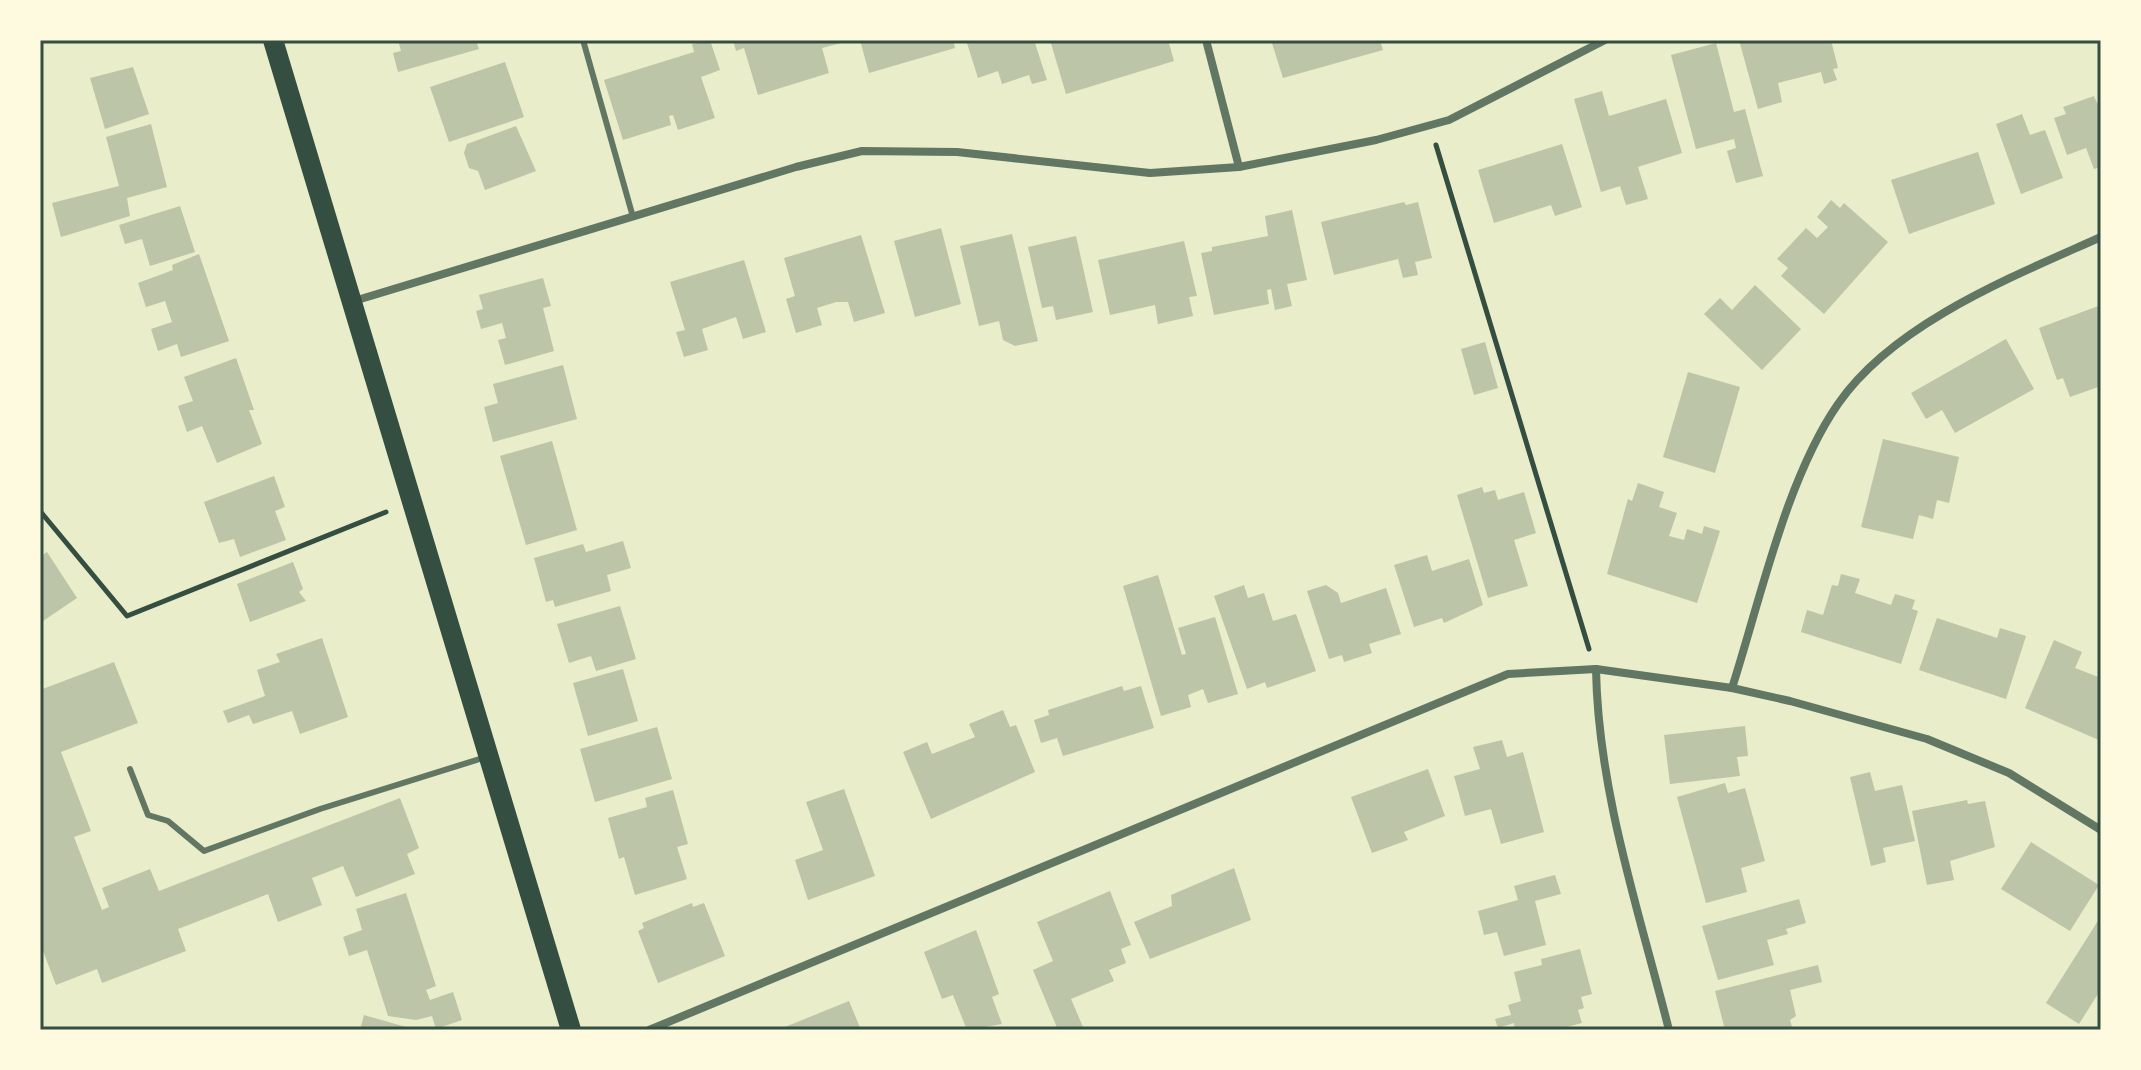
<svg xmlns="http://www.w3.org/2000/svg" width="2141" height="1070" viewBox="0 0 2141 1070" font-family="Lato,sans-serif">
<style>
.building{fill:#bcc5a7}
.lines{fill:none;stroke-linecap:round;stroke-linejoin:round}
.path{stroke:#344e41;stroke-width:5}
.service{stroke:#617663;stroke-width:6}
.minor{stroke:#617663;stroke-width:8}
.primary{stroke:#344e41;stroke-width:20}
.neatline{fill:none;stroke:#344e41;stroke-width:3}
</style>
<rect width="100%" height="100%" fill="#e9edc9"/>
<g class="building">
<path d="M398,40h78l3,9 -81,23 -5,-19 8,-2z"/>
<path d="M710,40l10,30 -19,7 14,41 -37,12 -5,-15 -4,1 2,9 -48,15 -19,-60 90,-28 -2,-8z"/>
<path d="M733,40h116v1l-27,7 7,25 -71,22 -14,-47 -8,3z"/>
<path d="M860,40h93l2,8 -86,25z"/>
<path d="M966,40h68l13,40 -15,4 -3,-9 -27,9 -4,-13 -20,7z"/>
<path d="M1050,40h118l6,21 -108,33z"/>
<path d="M1271,40h109l3,10 -100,28z"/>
<path d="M1739,40h92l7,28 -5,1 4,11 -13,4 -3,-12 -43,11 4,19 -24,7z"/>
<path d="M1716,43l18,69 11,-3 18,67 -27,7 -9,-32 9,-3 -2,-9 -38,10 -25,-94z"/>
<path d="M505,62l19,55 -75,25 -19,-55z"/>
<path d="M133,67l16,47 -44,15 -15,-51z"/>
<path d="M1602,91l7,25 57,-17 16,54 -44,14 10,32 -22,6 -6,-19 -19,6 -27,-93z"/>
<path d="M2094,96l7,16v55l-7,2 -8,-21 -19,7 -13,-37 12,-4 -3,-7z"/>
<path d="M2022,114l8,21 15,-5 18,48 -42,16 -25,-70z"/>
<path d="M151,124l16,63 -40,11 3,18 -69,21 -9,-34 67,-17 -13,-49z"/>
<path d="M516,126l20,45 -51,19 -7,-19 -9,-3 -5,-15 3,-9z"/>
<path d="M1562,144l20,63 -27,9 -4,-11 -57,18 -16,-53z"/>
<path d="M1978,152l17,52 -86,30 -18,-54z"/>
<path d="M1831,200l9,8 4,-5 44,39 -64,72 -43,-38 7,-8 -11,-9 29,-31 11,10 11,-11 -11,-10z"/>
<path d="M1404,202l2,3 12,-3 14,56 -17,4 3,13 -15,3 -5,-19 -64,16 -13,-53z"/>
<path d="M180,206l15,46 -45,14 -8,-27 -17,5 -6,-19z"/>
<path d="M1292,210l15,70 -20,4 5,22 -17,4 -4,-21 -4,1 2,14 -55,11 -13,-62 11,-2v-4l56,-11 -3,-20z"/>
<path d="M941,228l20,76 -46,13 -21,-76z"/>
<path d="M1012,234l26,107 -23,5 -12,-6 -4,-19 -20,5 -19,-80z"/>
<path d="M861,235l24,78 -31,9 -6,-20h-12l-19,6 5,17 -26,8 -10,-34 9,-3 -11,-38z"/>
<path d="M1076,236l17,76 -37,8 -3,-14 -11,2 -14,-61z"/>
<path d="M1184,241l13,55 -8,1 4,19 -35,8 -3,-19 -45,10 -12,-55z"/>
<path d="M199,254l30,87 -48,16 -4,-13 -19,7 -7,-22 21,-7 -7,-21 -19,6 -8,-24 35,-13 -1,-5z"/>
<path d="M744,260l22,72 -23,7 -7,-22 -34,12 6,21 -24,7 -8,-25 9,-2 -15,-48z"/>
<path d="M543,278l8,28 -8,2 11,43 -49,14 -7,-25 8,-2 -4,-15 -21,6 -5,-18 7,-2 -4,-14z"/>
<path d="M1755,285l46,44 -39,41 -58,-56 16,-16 12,12z"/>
<path d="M2101,305v81l-31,11 -7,-19 -6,2 -18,-52z"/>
<path d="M2006,339l28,50 -79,44 -13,-23 -16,9 -15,-26z"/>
<path d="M1485,342l13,46 -24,7 -13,-46z"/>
<path d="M236,358l18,52h-5l13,34 -45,19 -15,-37 -15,6 -9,-26 15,-5 -9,-24z"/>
<path d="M563,365l14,54 -84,23 -9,-35 14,-4 -5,-19z"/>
<path d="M1688,372l52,15 -25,86 -52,-16z"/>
<path d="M1883,439l76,18 -10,46 -12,-3 -4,19 -14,-4 -6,24 -52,-12z"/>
<path d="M552,441l25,89 -51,15 -26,-89z"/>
<path d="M274,476l11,31 -10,4 11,29 -46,17 -6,-18 -15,4 -15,-41z"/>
<path d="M1638,483l26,9 -5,15 18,6 -8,23 15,4 3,-11 15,5 2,-8 16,5 -23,72 -90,-29 21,-75 4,2z"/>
<path d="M1482,487l2,6 11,-3 3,10 26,-8 12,41 -22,7 14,46 -40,12 -31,-103z"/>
<path d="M623,541l8,27 -24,7 4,16 -56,16 -2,-7 -7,2 -12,-44 49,-14 3,8z"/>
<path d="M47,552l30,46 -37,25v-66z"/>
<path d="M1427,555l5,16 37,-12 14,46 -39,18 -2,-5 -28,9 -20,-62z"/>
<path d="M293,562l10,27 -4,3 7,9 -56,21 -13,-38z"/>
<path d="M1841,574l19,5 -5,14 36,12 4,-11 20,6 -3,9 6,2 -17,53 -100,-32 6,-22 16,5 9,-30 6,1z"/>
<path d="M1158,575l24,80 4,-1 -8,-26 37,-11 23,77 -30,9 -5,-14 -15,6 3,12 -30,9 -38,-130z"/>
<path d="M1244,585l4,13 16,-5 9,28 23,-7 20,57 -49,17 -2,-6 -18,7 -33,-93z"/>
<path d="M1326,585l12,8 3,10 45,-15 15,46 -32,10 3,9 -28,9 -2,-7 -13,4 -22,-68z"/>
<path d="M620,606l16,53 -40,12 -5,-15 -22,7 -12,-39z"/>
<path d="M1937,618l60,20 3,-10 26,8 -20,63 -87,-29z"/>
<path d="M322,638l26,79 -48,17 -8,-23 -39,13 -4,-9 -21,8 -5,-12 42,-15 -8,-26 23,-8 -4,-8z"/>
<path d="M2054,640l28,12 -7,16 26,10v63l-76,-33z"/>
<path d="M114,662l24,61 -77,29 30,79 -17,6 28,73 7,-3 -7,-19 48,-19 9,22 241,-93 19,50 -12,6 8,20 -59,23 -13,-31 -31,12 10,27 -44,17 -10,-28 -90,35 8,22 -84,32 -5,-14 -41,16 -16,-42v-253z"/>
<path d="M623,669l15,52 -50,15 -15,-53z"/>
<path d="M1122,686l2,5 17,-5 13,42 -91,28 -6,-18 -16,5 -7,-23 15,-5 -1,-5z"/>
<path d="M1003,710l7,17 6,-2 19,47 -104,47 -28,-67 24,-10 5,12 43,-17 -6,-13z"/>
<path d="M1745,726l3,30 -11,1 3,19 -70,8 -6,-49z"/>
<path d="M657,727l15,52 -77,23 -15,-53z"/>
<path d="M1502,740l5,17 16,-5 21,80 -43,12 -10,-35 -26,7 -11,-40 26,-7 -7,-22z"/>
<path d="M1428,769l17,47 -41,16 4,8 -36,13 -21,-56z"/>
<path d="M1870,772l5,19 27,-6 13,56 -32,7 3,14 -15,4 -21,-89z"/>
<path d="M1725,783l3,10 17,-5 20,73 -24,7 6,24 -41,11 -29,-106z"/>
<path d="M844,789l31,87 -67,24 -13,-40 28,-10 -17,-48z"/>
<path d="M673,790l15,54 -11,3 10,32 -52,16 -11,-38 -5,2 -11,-41 39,-11 -2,-9z"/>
<path d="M1967,800l1,4 17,-3 10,46 -45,14 4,19 -27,5 -15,-74z"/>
<path d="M2031,842l68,43 -29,46 -69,-42z"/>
<path d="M1234,868l17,52 -101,39 -16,-37 38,-16 -1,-11z"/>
<path d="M1555,875l6,19 -26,7 11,44 -42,11 -7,-24 -13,3 -6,-24 40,-11 -4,-14z"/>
<path d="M1110,891l21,54 -10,4 5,14 -17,7 5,11 -43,18 12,28 -25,3 -25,-60 20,-9 -16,-39z"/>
<path d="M406,893l30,93 -10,4 4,10 23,-8 9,28 -26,9 -4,-13 -16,4 -28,-4 -21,-66 -18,6 -6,-19 19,-7 -6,-21z"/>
<path d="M1799,899l7,24 -20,6 2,5 -21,6 7,25 -56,15 -16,-54z"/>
<path d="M692,903l1,4 11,-4 21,53 -67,27 -20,-52 6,-3 -2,-5z"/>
<path d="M2101,916v73l-22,35 -33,-21z"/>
<path d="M976,930l23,64 -7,3 10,27 -35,6 -14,-35 -11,4 -18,-47z"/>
<path d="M1580,949l12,45 -11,3 3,11 -6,2 4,13 -27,7h-40l-1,-7 -16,5 -3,-9 16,-4 -3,-10 13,-4 -7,-29 28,-7 -1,-6z"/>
<path d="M1818,965l4,17 -32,8 6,26 -6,4 3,10h-68l-10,-39z"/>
<path d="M849,1001l12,29h-75l-1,-3z"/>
<path d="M364,1015l49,14v1h-53z"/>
</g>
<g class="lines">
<g class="path">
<path d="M1436,145l153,504"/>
<path d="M40,511l87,105 259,-104"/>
</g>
<g class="service">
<path d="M583,40l50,177"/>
<path d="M130,769l18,46 20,6 36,30 116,-42 166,-52"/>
</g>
<g class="minor">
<path d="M1206,40l33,127"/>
<path d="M354,301l442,-134 66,-16 95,1 193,21 89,-6 137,-27 73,-20 156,-80"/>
<path d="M1596,669c2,122 43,242 73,361"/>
<path d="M1732,688c28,-87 54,-209 106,-284 56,-81 176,-128 263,-167"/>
<path d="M649,1030l859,-356 88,-5 136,19 58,13 137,38 82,34 92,57"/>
</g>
<path class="primary" d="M273,40l298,990"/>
</g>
<rect width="2141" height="1070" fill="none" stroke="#fefae0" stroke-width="84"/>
<rect x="42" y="42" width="2057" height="986" class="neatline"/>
</svg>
